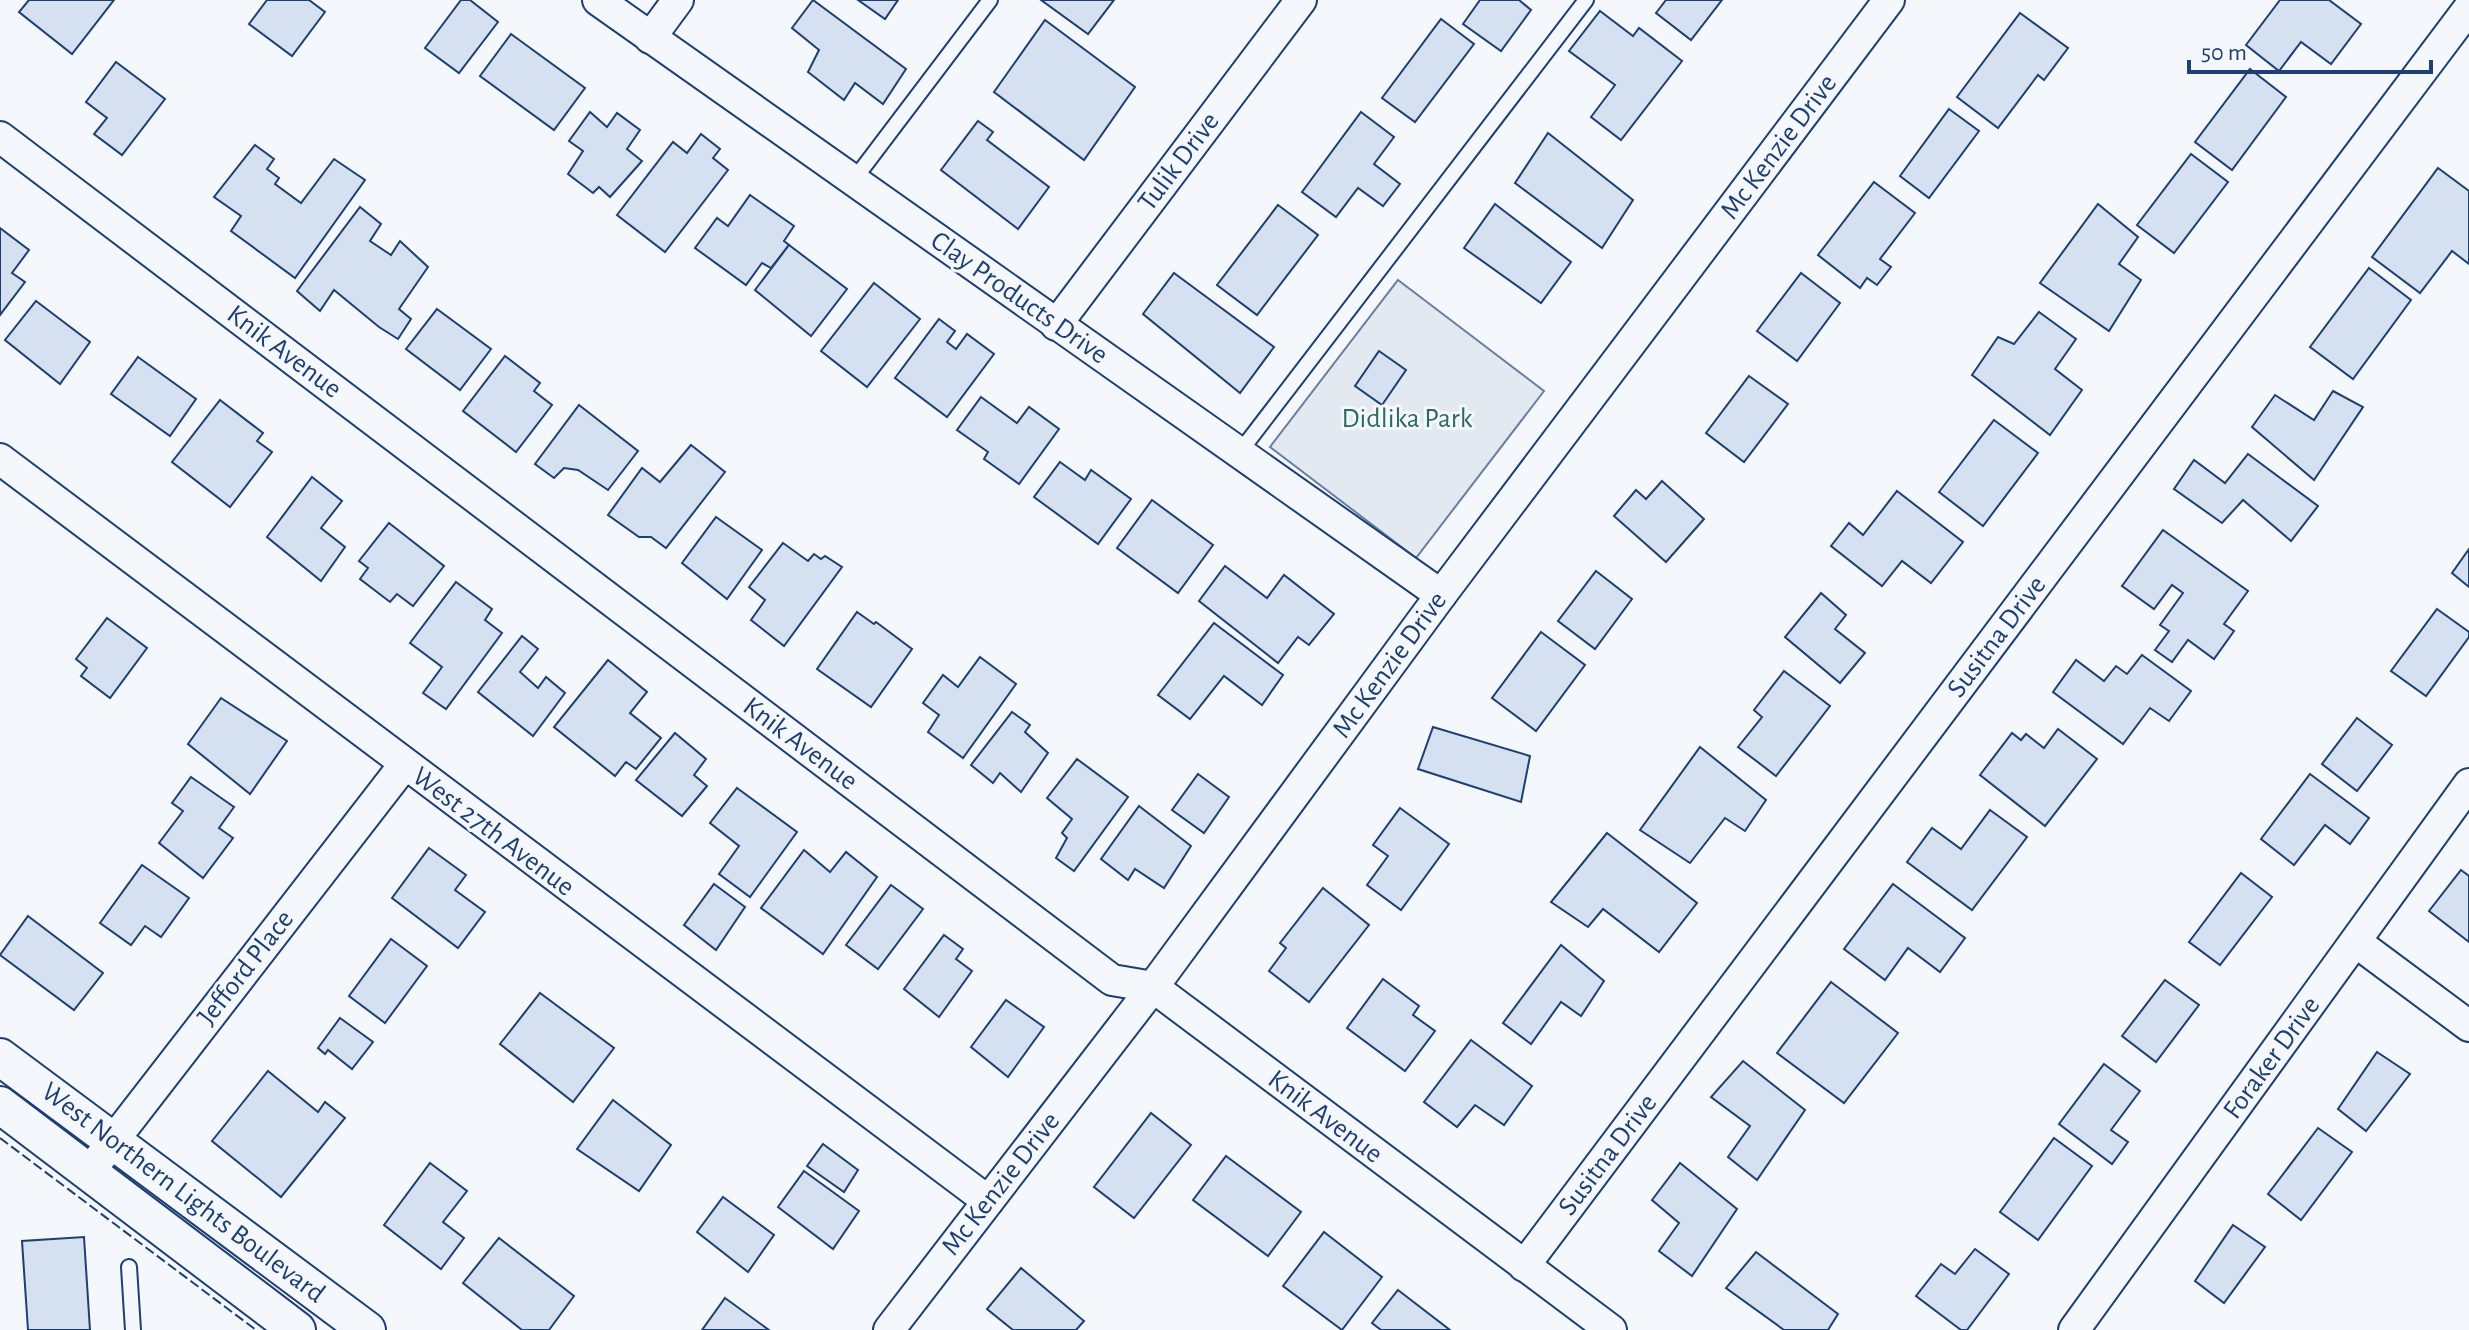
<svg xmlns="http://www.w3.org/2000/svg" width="2469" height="1330" viewBox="0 0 2469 1330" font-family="'Alegreya Sans',sans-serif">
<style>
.green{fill:#e3e9f0;stroke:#687fa3;stroke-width:2}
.building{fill:#d5e0f0;stroke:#1d3f73;stroke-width:2}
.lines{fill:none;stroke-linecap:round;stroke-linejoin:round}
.service-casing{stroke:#1d3f73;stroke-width:18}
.minor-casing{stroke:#1d3f73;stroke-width:34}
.tertiary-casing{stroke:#1d3f73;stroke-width:40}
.service{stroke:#f4f7fb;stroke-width:14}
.minor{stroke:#f4f7fb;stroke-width:30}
.tertiary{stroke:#f4f7fb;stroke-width:36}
.fence{stroke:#1d3f73;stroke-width:2;stroke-dasharray:10 4;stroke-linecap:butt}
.labels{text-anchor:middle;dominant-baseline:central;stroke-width:6;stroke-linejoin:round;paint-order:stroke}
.street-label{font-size:28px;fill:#1d3f73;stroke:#f4f7fb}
.park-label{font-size:28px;fill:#2c6c60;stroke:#f4f7fb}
</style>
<rect width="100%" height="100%" fill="#f4f7fb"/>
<path class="green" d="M1398,280l146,111 -128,167 -146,-111z"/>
<g class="building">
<path d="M29,0h85l-42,54 -53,-42z"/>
<path d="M267,0h42l16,12 -33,44 -43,-32z"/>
<path d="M461,0h9l28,22 -39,51 -34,-25z"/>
<path d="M813,0l93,69 -23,35 -28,-21 -11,17 -36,-28 11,-22 -27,-22z"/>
<path d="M858,0h40l-13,19z"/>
<path d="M1041,0h73l-26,34z"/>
<path d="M1480,0h39l12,10 -30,41 -38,-27z"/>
<path d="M1666,0h56l-31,40 -35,-27z"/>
<path d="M2280,0h49l32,24 -30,40 -30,-22 -22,29 -33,-26z"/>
<path d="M1600,11l33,25 6,-8 43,33 -61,79 -30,-23 24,-32 -46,-34z"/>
<path d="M2020,13l48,35 -24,32 -6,-5 -40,53 -41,-31z"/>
<path d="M1441,19l33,25 -59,78 -33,-24z"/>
<path d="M1045,20l90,67 -51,73 -90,-68z"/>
<path d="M511,34l74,54 -31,42 -74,-54z"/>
<path d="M116,62l49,37 -43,56 -28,-21 13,-16 -21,-16z"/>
<path d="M2250,69l36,28 -54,73 -37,-28z"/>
<path d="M1949,109l30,22 -50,67 -29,-22z"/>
<path d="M590,112l17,15 10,-14 23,17 -13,19 15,12 -32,36 -11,-10 -6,6 -25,-19 15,-23 -14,-10z"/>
<path d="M1361,112l33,25 -20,27 26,20 -17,22 -25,-18 -22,29 -34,-25z"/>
<path d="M978,121l15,11 -6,8 62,47 -31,42 -77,-59z"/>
<path d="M1548,133l85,67 -31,48 -87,-65z"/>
<path d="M701,134l19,15 -7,9 15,12 -63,82 -48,-37 56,-73 14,11z"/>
<path d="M255,145l19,14 -7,10 12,9 -4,6 26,19 33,-44 31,21 -70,98 -64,-47 10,-15 -27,-19z"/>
<path d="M2191,154l37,28 -54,71 -37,-28z"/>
<path d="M2438,168l31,23v73l-17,-13 -32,42 -48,-36z"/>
<path d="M1874,182l41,31 -35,46 11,8 -14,18 -10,-7 -7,10 -42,-33z"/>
<path d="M750,195l44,31 -10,15 5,4 -18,23 -9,-5 -16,22 -51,-37 22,-30 11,8z"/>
<path d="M1495,204l76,58 -30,41 -77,-55z"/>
<path d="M2098,204l40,33 -19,27 22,16 -32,51 -69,-48z"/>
<path d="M1278,205l40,30 -61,80 -40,-30z"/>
<path d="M360,207l21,17 -11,17 21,14 9,-14 28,26 -29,42 12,10 -13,20 -19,-12 -45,-37 -14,21 -23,-20z"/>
<path d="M0,228l29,22 -17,23 13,9 -25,33z"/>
<path d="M789,245l58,44 -36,47 -56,-46z"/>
<path d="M2369,268l42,32 -58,79 -43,-32z"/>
<path d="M1174,273l100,74 -34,46 -97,-79z"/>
<path d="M1801,273l39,30 -43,58 -40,-30z"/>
<path d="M874,283l46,36 -53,68 -46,-36z"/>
<path d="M36,301l54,41 -30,42 -55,-44z"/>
<path d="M437,309l54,40 -31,41 -54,-41z"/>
<path d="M2039,312l37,27 -21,30 27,21 -32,45 -78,-60 26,-38 16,7z"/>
<path d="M939,319l16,12 -8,11 9,7 11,-15 27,20 -47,63 -52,-39z"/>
<path d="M1379,351l27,19 -24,35 -27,-19z"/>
<path d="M505,356l35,27 -6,8 18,14 -36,47 -53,-41z"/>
<path d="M138,357l58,42 -26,37 -59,-42z"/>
<path d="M1749,376l39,28 -44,58 -38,-29z"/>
<path d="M2333,391l30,16 -49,73 -62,-53 23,-32 39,25z"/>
<path d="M981,397l36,26 12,-16 30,22 -40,55 -35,-25 4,-7 -31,-22z"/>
<path d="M220,400l43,33 -6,8 15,11 -42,55 -58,-45z"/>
<path d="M579,405l59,46 -30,39 -30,-20 -14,-2 -10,10 -19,-14z"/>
<path d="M1994,420l44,33 -55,73 -44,-34z"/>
<path d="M691,445l34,27 -59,76 -15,-11h-12l-31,-22 34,-47 18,14z"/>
<path d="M2248,454l70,52 -27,35 -48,-41 -21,23 -48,-34 20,-29 31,23z"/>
<path d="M1060,462l25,18 6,-10 40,29 -33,45 -64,-47z"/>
<path d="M312,477l30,24 -21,27 24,19 -24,34 -54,-44z"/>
<path d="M1662,481l42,38 -38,43 -52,-46 22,-26 10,9z"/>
<path d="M1897,491l66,51 -32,41 -29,-22 -20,25 -51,-40 18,-23 14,12z"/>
<path d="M1152,500l61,45 -35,48 -61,-45z"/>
<path d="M716,517l46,33 -35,49 -45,-36z"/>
<path d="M389,523l55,43 -31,40 -16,-12 -7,8 -30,-23 8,-11 -9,-7z"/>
<path d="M2163,530l85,61 -24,33 10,7 -20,28 -26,-19 -16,22 -17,-12 14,-19 -9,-6 23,-32 -11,-8 -18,24 -32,-23z"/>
<path d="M783,543l25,18 6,-7 7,5 4,-3 17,11 -58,79 -33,-26 14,-20 -16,-13z"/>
<path d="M2469,549v38l-17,-14z"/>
<path d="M1225,566l42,32 17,-23 50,39 -25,31 -11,-8 -20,26 -79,-62z"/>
<path d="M1596,571l36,28 -37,50 -37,-28z"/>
<path d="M456,582l36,27 -7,11 17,13 -56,76 -23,-16 19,-26 -32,-24z"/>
<path d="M1821,593l25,22 -11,14 30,24 -25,30 -55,-46z"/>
<path d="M2437,609l32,23v5l-43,59 -35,-25z"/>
<path d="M857,612l17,12 2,-2 36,27 -41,58 -54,-38z"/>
<path d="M107,618l40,30 -37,50 -29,-22 6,-8 -11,-9z"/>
<path d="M1214,623l69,52 -21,30 -38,-29 -34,43 -32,-24z"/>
<path d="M1541,632l44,33 -49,66 -44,-33z"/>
<path d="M522,636l16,13 -18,23 18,16 8,-11 19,16 -32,43 -55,-44z"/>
<path d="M2142,655l49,36 -22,30 -19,-13 -27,36 -70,-52 23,-32 28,21 12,-15 11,8z"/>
<path d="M980,657l36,27 -53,74 -35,-26 11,-17 -16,-12 20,-28 15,12z"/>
<path d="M608,660l39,32 -17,21 31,25 -25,31 -10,-7 -11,14 -61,-49z"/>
<path d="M1784,671l46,35 -54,70 -38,-29 24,-30 -8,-7z"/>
<path d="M221,698l66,43 -37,53 -62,-50z"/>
<path d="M1012,712l18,13 -5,7 23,21 -27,39 -21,-19 -7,10 -22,-18z"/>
<path d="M2357,718l35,27 -35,46 -35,-27z"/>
<path d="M1433,727l97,29 -9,46 -103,-33z"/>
<path d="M2058,729l39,30 -52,67 -65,-51 32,-42 9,7 5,-6 18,14z"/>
<path d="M675,733l31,26 -12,16 13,11 -25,30 -46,-36z"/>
<path d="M1700,747l66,53 -21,31 -20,-13 -35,45 -50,-33z"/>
<path d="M1077,759l51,38 -54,74 -18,-13 11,-20 -5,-5 10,-14 -25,-21z"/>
<path d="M1198,774l31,23 -25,36 -32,-23z"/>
<path d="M2310,774l59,44 -19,26 -25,-19 -31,40 -33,-26z"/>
<path d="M191,777l43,30 -15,21 14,10 -30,40 -44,-35 24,-32 -11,-8z"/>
<path d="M737,788l60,44 -47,65 -31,-23 20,-28 -29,-23z"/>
<path d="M1139,806l52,40 -27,42 -29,-19 -7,11 -27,-21z"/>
<path d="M1400,808l49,36 -48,66 -34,-25 21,-29 -15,-11z"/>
<path d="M1990,810l37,27 -55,73 -65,-48 25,-34 29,21z"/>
<path d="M1607,833l90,70 -38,49 -56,-43 -15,18 -37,-25z"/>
<path d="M429,848l37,27 -11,15 30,22 -27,36 -66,-50z"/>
<path d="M804,850l26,22 16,-20 31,25 -54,77 -62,-46z"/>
<path d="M142,865l47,33 -28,39 -16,-11 -14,19 -31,-22z"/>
<path d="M2461,870l8,6v66l-40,-31z"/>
<path d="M2241,873l31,24 -52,68 -31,-23z"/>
<path d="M714,884l31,23 -29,43 -32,-25z"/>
<path d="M1893,884l72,54 -25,34 -32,-24 -23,32 -41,-31z"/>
<path d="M891,885l32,24 -45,60 -32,-24z"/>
<path d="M1323,888l46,37 -60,77 -40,-31 17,-23 -6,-5z"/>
<path d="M28,916l75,57 -29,37 -74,-55z"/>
<path d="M944,935l19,14 -7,10 16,12 -33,46 -35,-28z"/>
<path d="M391,939l36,27 -42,57 -36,-27z"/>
<path d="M1561,945l43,36 -23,35 -20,-14 -30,42 -28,-21z"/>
<path d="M1383,979l36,27 -6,9 22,16 -30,40 -58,-43z"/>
<path d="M2165,980l34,25 -43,57 -34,-26z"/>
<path d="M1831,982l67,51 -54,70 -67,-50z"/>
<path d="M540,993l74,55 -41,54 -73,-58z"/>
<path d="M1006,1000l38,27 -36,50 -37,-30z"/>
<path d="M340,1018l33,24 -21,27 -24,-19 -3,4 -7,-6z"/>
<path d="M1471,1040l61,46 -28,39 -29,-20 -18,22 -33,-25z"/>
<path d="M2377,1052l33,22 -44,57 -28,-22z"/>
<path d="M1743,1061l62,49 -48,70 -29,-23 22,-31 -39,-29z"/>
<path d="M2104,1064l36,27 -29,39 17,12 -16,22 -53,-40z"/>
<path d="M268,1071l50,41 7,-10 20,16 -64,79 -69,-56z"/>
<path d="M613,1100l58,45 -32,46 -62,-42z"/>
<path d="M1151,1113l40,32 -57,73 -40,-31z"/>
<path d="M2318,1128l34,24 -51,68 -33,-26z"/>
<path d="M2054,1138l38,28 -54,74 -38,-28z"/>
<path d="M823,1144l35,26 -14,22 -37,-26z"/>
<path d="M1226,1156l75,56 -33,44 -75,-56z"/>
<path d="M430,1163l37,28 -24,31 21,16 -23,31 -57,-44z"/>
<path d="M1680,1163l57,46 -45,67 -33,-25 20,-28 -27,-23z"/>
<path d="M804,1171l55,40 -26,38 -55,-42z"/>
<path d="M723,1197l51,38 -26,37 -51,-40z"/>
<path d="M2233,1225l32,22 -41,56 -29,-22z"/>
<path d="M1324,1232l58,45 -40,53 -59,-44z"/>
<path d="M84,1237l6,93h-62l-6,-89z"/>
<path d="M499,1238l75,58 -25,34h-27l-59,-47z"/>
<path d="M1975,1249l34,25 -42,56h-6l-45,-34 25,-32 14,10z"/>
<path d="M1756,1252l82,62 -10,16h-44l-58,-42z"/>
<path d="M1021,1268l63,53 -8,9h-63l-26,-21z"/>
<path d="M1398,1290l52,40h-69l-9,-7z"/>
<path d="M725,1298l44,32h-67z"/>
</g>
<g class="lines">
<defs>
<g id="service">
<path d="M853,181l137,-181"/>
<path d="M1239,453l347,-453"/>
<path d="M129,1267l4,63"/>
</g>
<g id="minor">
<path d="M598,0l843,595"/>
<path d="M650,38l28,-38"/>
<path d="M0,137l1112,843 41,7 458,343"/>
<path d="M1056,325l245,-325"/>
<path d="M0,459l988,742"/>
<path d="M2356,942l113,84"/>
<path d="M89,1172l315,-407"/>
<path d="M1524,1266l945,-1258"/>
<path d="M889,1330l264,-343 288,-392 448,-595"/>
<path d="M2074,1330l395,-546"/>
</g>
<g id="tertiary">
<path d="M0,1057l367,273"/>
<path d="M0,1105l297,225"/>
</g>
</defs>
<use href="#service" class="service-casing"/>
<use href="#minor" class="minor-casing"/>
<use href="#tertiary" class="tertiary-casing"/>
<use href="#service" class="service"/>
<use href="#minor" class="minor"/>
<use href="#tertiary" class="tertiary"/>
<path class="fence" d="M0,1138l256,192"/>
</g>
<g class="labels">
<g class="street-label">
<text transform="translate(1779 147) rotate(-53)">Mc Kenzie Drive</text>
<text transform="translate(1179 162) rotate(-53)">Tulik Drive</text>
<text transform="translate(1019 298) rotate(35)">Clay Products Drive</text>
<text transform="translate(284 352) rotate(37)">Knik Avenue</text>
<text transform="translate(1997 637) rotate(-53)">Susitna Drive</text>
<text transform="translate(1390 665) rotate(-54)">Mc Kenzie Drive</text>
<text transform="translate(800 744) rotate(37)">Knik Avenue</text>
<text transform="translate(493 832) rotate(37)">West 27th Avenue</text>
<text transform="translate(246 968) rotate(-52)">Jefford Place</text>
<text transform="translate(2272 1058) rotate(-54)">Foraker Drive</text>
<text transform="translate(1325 1117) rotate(37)">Knik Avenue</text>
<text transform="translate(1608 1155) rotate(-53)">Susitna Drive</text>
<text transform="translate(1001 1184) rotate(-52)">Mc Kenzie Drive</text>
<text transform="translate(183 1193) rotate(37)">West Northern Lights Boulevard</text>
</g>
<g class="park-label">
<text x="1407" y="419">Didlika Park</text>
</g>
</g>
<path d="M2189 60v12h242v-12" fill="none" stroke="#1d3f73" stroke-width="4"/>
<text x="2201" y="60" font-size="24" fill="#1d3f73" stroke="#f4f7fb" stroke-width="6" paint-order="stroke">50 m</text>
</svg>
